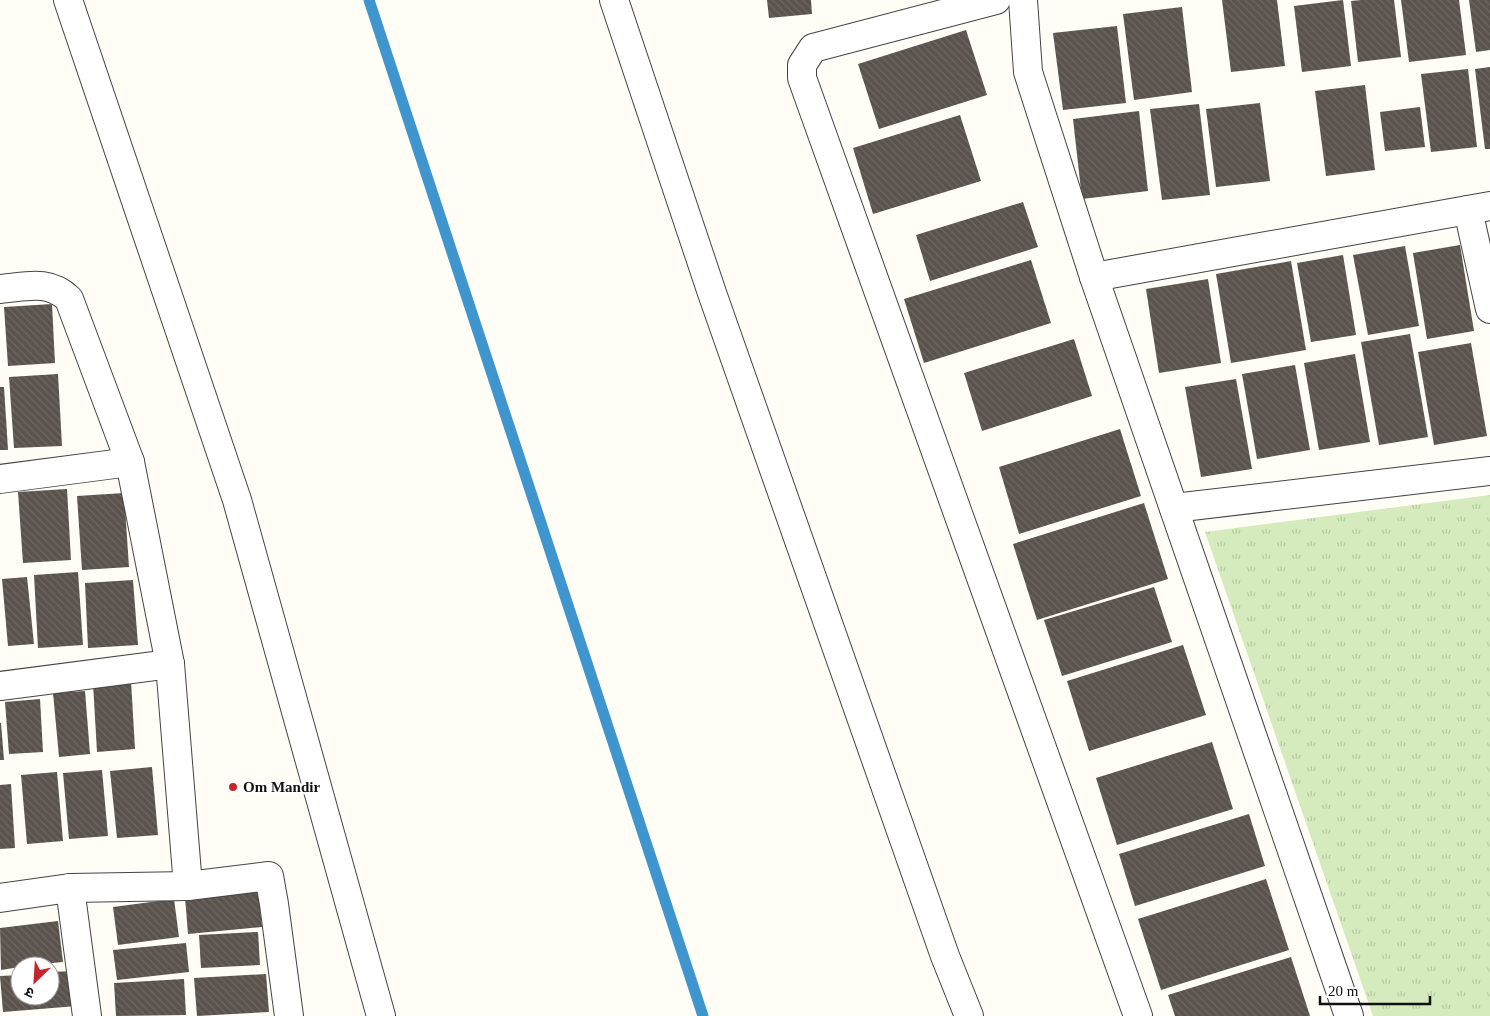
<svg xmlns="http://www.w3.org/2000/svg" width="1490" height="1016" viewBox="0 0 1490 1016" font-family="'Times New Roman','Noto Sans Devanagari',serif">
<style>
.grass{fill:url(#grass-tufts)}
.lines{fill:none;stroke-linecap:round;stroke-linejoin:round}
.stream{stroke:#3f96cf;stroke-width:11}
.building{fill:url(#building-back-hatch)}
.minor-casing{stroke:#444;stroke-width:30}
.minor{stroke:#fff;stroke-width:28}
.poi-dot{fill:#c4262e;stroke:#fff;stroke-width:2}
.labels{text-anchor:middle;dominant-baseline:central;stroke-width:5;stroke-linejoin:round;paint-order:stroke}
.poi-label{font-size:15px;font-weight:bold;fill:#111;stroke:#fff;text-anchor:start}
</style>
<defs>
<pattern id="grass-tufts" width="24" height="20" patternUnits="userSpaceOnUse" patternTransform="scale(1.25)"><rect width="24" height="20" fill="#d5ebbd"/><path d="M3 7l-1-3M5 7V3M7 7l1-3M15 17l-1-3M17 17v-4M19 17l1-3" fill="none" stroke="#b6c8a1"/></pattern>
<pattern id="building-back-hatch" width="6" height="6" patternUnits="userSpaceOnUse" patternTransform="scale(1.25)"><rect width="6" height="6" fill="#5a524d"/><path d="M-1 5l2 2M0 0l6 6M5-1l2 2" fill="none" stroke="#6d6662"/></pattern>
</defs>
<rect width="100%" height="100%" fill="#fffdf5"/>
<path class="grass" d="M1490,495v521h-117l-168,-484z"/>
<g class="lines">
<path class="stream" d="M369,0l334,1016"/>
</g>
<g class="building">
<path d="M767,0h44l1,14 -43,4z"/>
<path d="M1222,0h55l8,66 -54,6z"/>
<path d="M1343,0l8,66 -49,6 -8,-66z"/>
<path d="M1361,0h33l7,57 -43,5 -7,-61z"/>
<path d="M1401,0h58l7,55 -57,7z"/>
<path d="M1469,0h21v50l-14,2z"/>
<path d="M1182,7l10,85 -58,8 -11,-86z"/>
<path d="M1117,26l9,77 -63,7 -10,-77z"/>
<path d="M966,30l21,65 -108,34 -21,-65z"/>
<path d="M1490,67v82h-5l-10,-80z"/>
<path d="M1468,69l9,78 -46,5 -10,-78z"/>
<path d="M1365,85l10,85 -49,6 -11,-85z"/>
<path d="M1260,103l10,78 -54,6 -10,-78z"/>
<path d="M1199,104l11,91 -48,5 -12,-91z"/>
<path d="M1420,107l5,40 -40,4 -5,-39z"/>
<path d="M1139,111l9,80 -66,8 -9,-80z"/>
<path d="M960,115l21,66 -108,33 -20,-66z"/>
<path d="M1023,202l15,45 -108,34 -14,-46z"/>
<path d="M1460,245l14,86 -47,8 -14,-86z"/>
<path d="M1405,246l14,80 -51,9 -15,-80z"/>
<path d="M1343,255l13,80 -45,7 -14,-79z"/>
<path d="M1031,260l20,63 -127,40 -20,-64z"/>
<path d="M1291,261l15,89 -75,13 -15,-89z"/>
<path d="M1208,279l13,84 -62,10 -13,-84z"/>
<path d="M52,304l3,59 -47,3 -4,-59z"/>
<path d="M1410,334l18,103 -49,8 -18,-103z"/>
<path d="M1074,339l18,57 -110,35 -18,-58z"/>
<path d="M1471,343l16,93 -53,9 -16,-93z"/>
<path d="M1355,354l15,88 -51,8 -15,-87z"/>
<path d="M1295,365l15,85 -53,9 -15,-85z"/>
<path d="M58,374l4,72 -48,2 -5,-71z"/>
<path d="M1236,379l16,90 -51,8 -16,-90z"/>
<path d="M0,387h4l4,63h-8z"/>
<path d="M1120,429l21,67 -122,38 -20,-67z"/>
<path d="M67,489l4,71 -48,3 -5,-71z"/>
<path d="M124,493l5,74 -47,3 -5,-74z"/>
<path d="M1144,503l24,76 -131,41 -24,-76z"/>
<path d="M78,572l5,73 -45,3 -4,-73z"/>
<path d="M27,577l7,67 -26,2 -6,-67z"/>
<path d="M133,580l5,65 -50,3 -3,-65z"/>
<path d="M1154,587l18,55 -110,34 -18,-56z"/>
<path d="M1183,645l23,70 -117,36 -22,-70z"/>
<path d="M131,681l4,68 -38,3 -4,-69z"/>
<path d="M85,691l5,63 -31,3 -6,-64z"/>
<path d="M40,699l3,53 -34,2 -4,-52z"/>
<path d="M0,723h1l3,37h-4z"/>
<path d="M1212,742l21,67 -116,36 -21,-67z"/>
<path d="M152,767l6,68 -41,3 -7,-67z"/>
<path d="M102,770l6,66 -39,3 -6,-66z"/>
<path d="M57,772l6,69 -36,3 -6,-69z"/>
<path d="M11,784l4,64 -15,1v-64z"/>
<path d="M1249,814l16,52 -130,40 -16,-52z"/>
<path d="M1266,879l23,71 -128,40 -23,-71z"/>
<path d="M258,891l4,36 -74,7 -3,-37z"/>
<path d="M174,899l5,38 -61,8 -5,-38z"/>
<path d="M58,921l5,41 -43,4v1l-19,3 -1,-42z"/>
<path d="M258,932l2,33 -59,3 -2,-33z"/>
<path d="M186,943l3,29 -72,8 -4,-30z"/>
<path d="M1291,957l19,59h-135l-7,-21z"/>
<path d="M74,971l3,35 -74,6 -3,-36 20,-1v21h30v-24z"/>
<path d="M266,974l3,38 -72,4 -3,-38z"/>
<path d="M184,979l2,36 -70,1 -2,-33z"/>
</g>
<g class="lines">
<defs>
<g id="minor">
<path d="M68,0l169,500 144,516"/>
<path d="M614,0l98,293 233,663 24,60"/>
<path d="M996,0l-183,48 -11,17v13l336,938"/>
<path d="M1023,0l5,72 66,205 255,739"/>
<path d="M1468,210l22,99"/>
<path d="M1094,277l396,-71"/>
<path d="M0,289c26,-2 48,-10 69,10l61,163 40,202 18,222"/>
<path d="M0,479l130,-17"/>
<path d="M1174,508l316,-37"/>
<path d="M0,686l170,-22"/>
<path d="M70,888l17,128"/>
<path d="M0,898l70,-10 118,-2 81,-10 5,28 15,112"/>
</g>
</defs>
<use href="#minor" class="minor-casing"/>
<use href="#minor" class="minor"/>
</g>
<circle class="poi-dot" cx="233" cy="787" r="5"/>
<g class="labels">
<g class="poi-label">
<text x="243" y="787">Om Mandir</text>
</g>
</g>
<g transform="translate(35 981) rotate(205)"><circle r="24" fill="#ffffff" stroke="#a0a0a0"/>
<path d="M0-4L9 19L0 12L-9 19Z" fill="#c4262e"/>
<text y="-8" font-size="14" font-weight="bold" text-anchor="middle" fill="#111111">उ</text>
</g>
<path d="M1320 996v8h110v-8" fill="none" stroke="#111111" stroke-width="2.5"/>
<text x="1328" y="996" font-size="15" fill="#111111" stroke="#ffffff" stroke-width="4" paint-order="stroke">20 m</text>
</svg>
